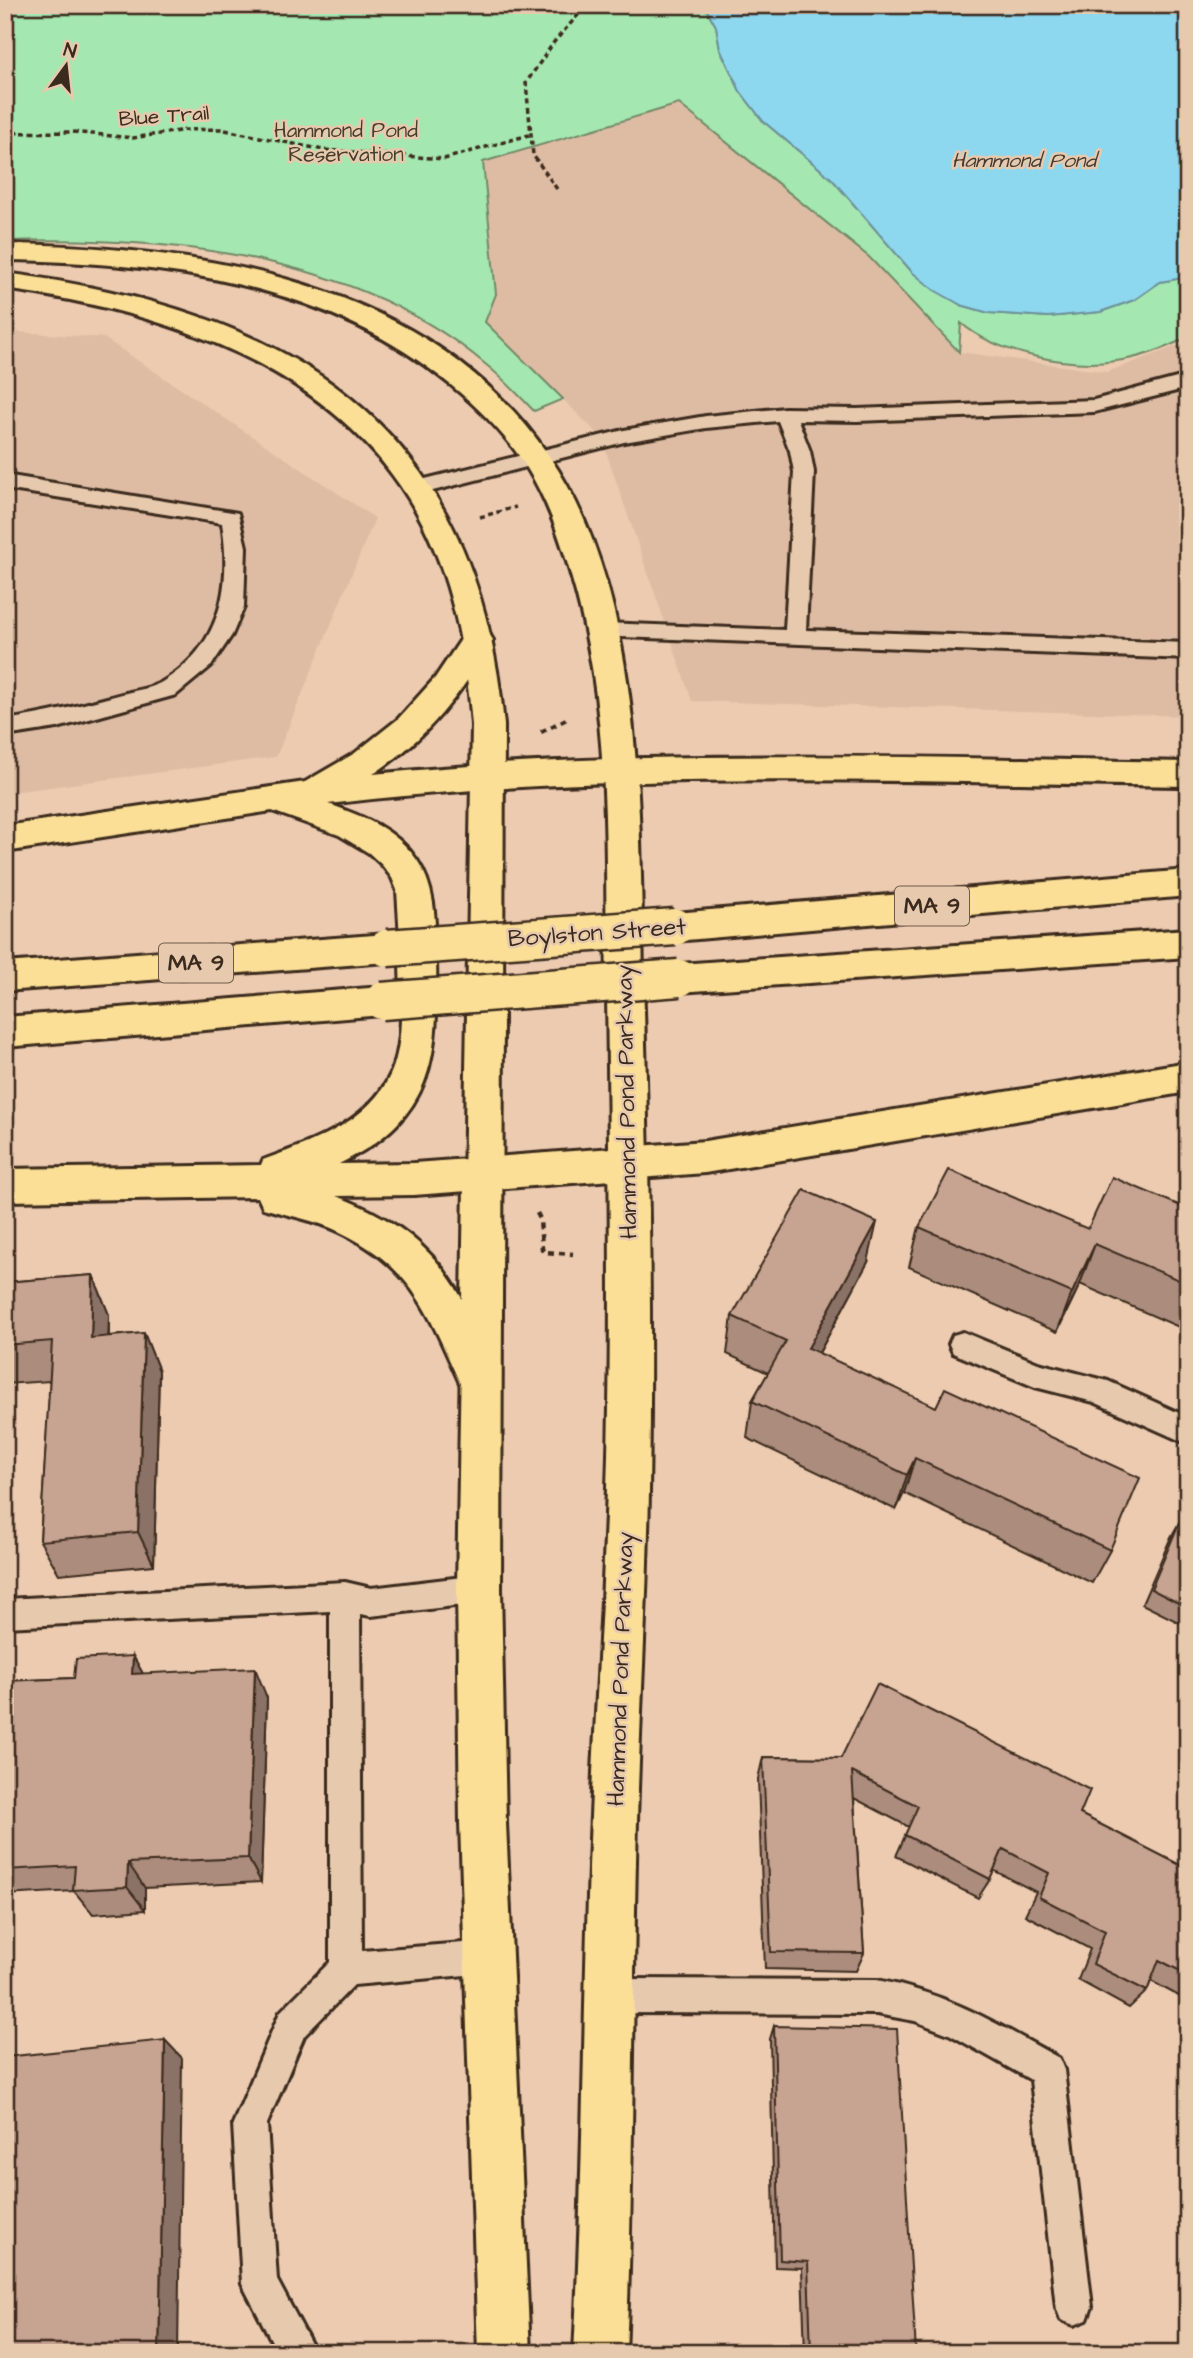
<svg xmlns="http://www.w3.org/2000/svg" width="1193" height="2358" viewBox="0 0 1193 2358" font-family="'Architects Daughter',sans-serif">
<style>
.built{fill:#debca4}
.green{fill:#a5e7b0;stroke:#708867;stroke-width:2}
.water{fill:#8ed8ef;stroke:#6d929b;stroke-width:2}
.lines{fill:none;stroke-linecap:round;stroke-linejoin:round}
.lane-casing{stroke:#3b2a1e;stroke-width:6}
.primary-casing{stroke:#3b2a1e;stroke-width:6}
.highway-casing{stroke:#3b2a1e;stroke-width:6}
.path-far1{stroke:#3b2a1e;stroke-width:3.5;stroke-dasharray:5 3.5;stroke-linecap:butt}
.path{stroke:#3b2a1e;stroke-width:4.5;stroke-dasharray:6 5;stroke-linecap:butt}
.lane{fill:#e7caae;fill-rule:evenodd}
.primary{fill:#fbdf96;fill-rule:evenodd}
.highway{fill:#fbdf96;fill-rule:evenodd}
.highway-bridge-casing{stroke:#3b2a1e;stroke-width:41;stroke-linecap:butt}
.highway-bridge{stroke:#fbdf96;stroke-width:36}
.wall{fill:#ab8c7d;stroke:#3b2a1e;stroke-width:2}
.shaded-wall{fill:#8b7266;stroke:#3b2a1e;stroke-width:2}
.building{fill:#c7a391;stroke:#3b2a1e;stroke-width:2}
.labels{text-anchor:middle;dominant-baseline:central;stroke-width:5;stroke-linejoin:round;paint-order:stroke}
.far-street-label{font-size:21px;fill:#3b2a1e;stroke:#e7caae}
.far-park-label{font-size:21px;fill:#463d2d;stroke:#e7caae}
.far-water-label{font-size:21px;font-style:italic;fill:#433b33;stroke:#e7caae}
.shield{fill:#e7caae;stroke:#6f5a49;stroke-width:2}
.shield-label{font-size:23px;font-weight:bold;fill:#3b2a1e}
.street-label{font-size:24px;fill:#3b2a1e;stroke:#e7caae}
</style>
<rect width="100%" height="100%" fill="#eccbb1"/>
<filter id="ink" filterUnits="userSpaceOnUse"><feTurbulence type="fractalNoise" baseFrequency=".0143" numOctaves="2"/><feDisplacementMap in="SourceGraphic" scale="14" xChannelSelector="R" yChannelSelector="G"/><feConvolveMatrix kernelMatrix="1 2 1 2 8 2 1 2 1" color-interpolation-filters="sRGB"/></filter>
<g filter="url(#ink)">
<g class="built">
<path d="M679,104l190,153 90,95 148,20 81,-30v374l-496,-15 -91,-264 -116,-115 11,-28 -14,-132z"/>
<path d="M5,331l99,7 271,180 -99,239 -271,36z"/>
</g>
<path class="green" d="M5,5h699l12,21 4,23 20,42 23,30 69,58 80,93 49,33 28,8 59,4 52,-5 34,-12 26,-18 28,-5v60c-22,11 -48,21 -72,24 -47,7 -119,-7 -155,-38l-2,29 -90,-95 -190,-153 -196,58 13,132 -11,28 78,77 -29,12c-16,-17 -32,-34 -50,-48 -130,-109 -316,-127 -479,-122z"/>
<path class="water" d="M704,5h484v272l-28,5 -26,18 -34,12 -52,5 -59,-4 -28,-8 -27,-15 -22,-18 -80,-93 -69,-58 -23,-30 -20,-42 -4,-23z"/>
<g class="lines">
<defs>
<g id="lane">
<path d="M1188,375v13l-94,24 -237,9 -59,-1 12,31 4,21 -8,158 382,13v16l-593,-23 -3,-5 3,-5 8,-3 182,7 9,-158 -4,-21 -12,-30 -72,7 -82,14 -207,53 -7,-2 -3,-5 3,-5 7,-2 207,-51 82,-14 79,-8 72,1 237,-9z"/>
<path d="M5,475l233,38 8,34 -2,60 -12,28 -21,31 -35,29 -119,33 -52,8v-16c42,-6 80,-16 121,-27 11,-3 26,-5 36,-11 59,-35 70,-95 60,-159l-217,-34z"/>
<path d="M963,1332l75,31 70,18 80,36v27l-94,-42 -59,-15 -82,-34 -4,-9 4,-9z"/>
<path d="M479,1575l10,4 5,10 -5,10 -10,4 -108,13 -11,-2 2,337 126,-10 12,4 4,12 -4,12 -12,4 -134,12 -50,51 -37,88 10,156 39,73h-38l-36,-69 -9,-160 47,-112 50,-50v-351l-325,16v-28l340,-17 26,6z"/>
<path d="M608,1979l269,1c72,14 119,43 182,78l5,12 28,237 -5,13 -13,5 -13,-5 -5,-13 -25,-227 -82,-46 -34,-13 -38,-7 -269,-1 -12,-5 -5,-12 5,-12z"/>
</g>
<g id="primary">
<path d="M5,244c198,3 424,36 544,212 102,148 89,382 95,554 5,161 8,321 5,482 -2,110 -9,219 -12,329 -5,177 -3,355 -11,532h-52c10,-179 9,-358 17,-537 5,-120 14,-241 17,-361 4,-154 1,-308 -1,-462 -2,-141 5,-285 -37,-421 -10,-35 -23,-72 -43,-104 -19,-31 -47,-59 -75,-82 -127,-105 -288,-123 -447,-126z"/>
<path d="M5,273c284,38 471,145 499,452l-3,864 5,234 24,530h-52l-18,-530 -3,-234 15,-864c-6,-74 -20,-149 -56,-214 -83,-147 -255,-200 -411,-222z"/>
</g>
<g id="highway">
<path d="M477,629l11,3 5,8c-31,53 -68,101 -120,134 270,-27 543,-16 815,-12v24c-287,-4 -575,-17 -860,18 33,11 69,26 89,56 20,30 18,64 19,98 2,98 1,158 -97,206l75,-1 291,-22 483,-79v30l-483,81 -291,22 -78,1c100,37 126,91 163,185l-6,13 -14,5 -14,-5c-34,-72 -47,-125 -125,-162 -24,-12 -51,-16 -77,-24l-5,-11 -253,4v-32l256,-4 2,-5c50,-18 113,-40 131,-95 11,-34 6,-73 6,-108l-13,5 -382,29v-28l382,-29 13,5 -3,-49 -5,-12 -10,-13 -13,-12 -30,-18 -67,-24 -267,41v-26l300,-44 50,-29 43,-34 37,-41 31,-46z"/>
<path d="M1188,870v26l-513,45 -13,-4 -5,-10 5,-10 13,-4z"/>
<path d="M1188,929v28l-509,35 -13,-4 -5,-10 5,-10 13,-4z"/>
<path d="M382,987l13,4 5,10 -5,10 -13,4 -377,32v-30z"/>
</g>
</defs>
<use href="#lane" class="lane-casing"/>
<use href="#primary" class="primary-casing"/>
<use href="#highway" class="highway-casing"/>
<g class="path-far1">
<path d="M5,133l67,-1 61,6 53,-8 34,-1 104,21 120,9 85,-24"/>
<path d="M557,189l-24,-34 -7,-72 28,-41 33,-37"/>
<path d="M480,517l36,-10"/>
</g>
<g class="path">
<path d="M541,732l29,-15"/>
<path d="M537,1213l3,6 2,30 3,3 28,2"/>
</g>
<use href="#lane" class="lane"/>
<use href="#primary" class="primary"/>
<use href="#highway" class="highway"/>
<defs>
<g id="highway-bridge">
<path d="M387,948l288,-21"/>
<path d="M382,1001l297,-23"/>
</g>
</defs>
<use href="#highway-bridge" class="highway-bridge-casing"/>
<use href="#highway-bridge" class="highway-bridge"/>
</g>
<g class="wall">
<path d="M1188,1209v122l-108,-47 -23,48 -148,-65 10,-40 169,2z"/>
<path d="M868,1262l-49,91 291,197 -18,33 -188,-90 -8,17 -149,-72 5,-37 16,-28 -41,-19 5,-38z"/>
<path d="M93,1275l16,40v21l35,-3 15,38 -5,194 -95,9 -19,-33 10,-160 -45,3v-102z"/>
<path d="M1180,1521l8,4v102l-46,-23 29,-67z"/>
<path d="M133,1656l10,18 124,24 -6,184 -116,6v22l-52,4 -19,-23 -69,4v-214l69,-3z"/>
<path d="M763,1757l78,1 239,56 108,55v132l-37,-20 -4,10 -18,17 -51,-28 12,-31 -65,-34 11,-23 -43,-22 -3,9 -12,19 -82,-42 13,-29 -55,-29 10,155 -8,18 -91,-2 -7,-190z"/>
<path d="M774,2026l142,327h-111l-3,-85 -27,-1 -5,-228z"/>
</g>
<g class="shaded-wall">
<path d="M877,1222l-9,40 -67,124 7,-38z"/>
<path d="M1095,1244l-15,40 -23,48 15,-39z"/>
<path d="M93,1275l16,40 -2,61 -16,-38z"/>
<path d="M144,1333l15,38 -5,194 -16,-33z"/>
<path d="M915,1458l-11,35 -8,17 11,-35z"/>
<path d="M133,1656l17,30 -18,-12z"/>
<path d="M255,1668l12,30 -6,184 -13,-24z"/>
<path d="M128,1863l17,25v22l-18,-23z"/>
<path d="M165,2040l17,18 -4,295h-19z"/>
</g>
<g class="building">
<path d="M949,1170l139,59 24,-52 76,32v75l-93,-40 -23,49 -153,-66z"/>
<path d="M804,1190l73,32 -69,126 128,59 9,-19 195,90 -30,72 -195,-92 -8,17 -155,-74 34,-60 -54,-25z"/>
<path d="M93,1275l-2,63 53,-5 -6,199 -98,9 12,-200 -47,4v-63z"/>
<path d="M1180,1521l8,4v83l-37,-19z"/>
<path d="M133,1656l-1,18 123,-6 -7,190 -120,5 -1,24 -54,3 2,-24 -70,4v-189l69,-3 2,-19z"/>
<path d="M877,1684l213,106 -10,24 108,55v106l-29,-15 -12,31 -54,-27 12,-33 -66,-34 10,-24 -46,-24 -13,30 -85,-44 13,-29 -66,-34 12,181 -93,-1 -8,-195 78,1z"/>
<path d="M774,2026l123,3 19,324h-105l-3,-91 -28,-2z"/>
<path d="M165,2040l-6,313h-154v-296z"/>
</g>
</g>
<g class="labels">
<g class="far-street-label">
<text transform="translate(164 116) rotate(-4)">Blue Trail</text>
</g>
<g class="far-park-label">
<text x="346" y="130">Hammond Pond<tspan x="346" dy="24">Reservation</tspan></text>
</g>
<g class="far-water-label">
<text x="1024" y="160">Hammond Pond</text>
</g>
<g class="shield">
<rect x="895" y="886.5" width="74" height="39" rx="5"/>
<rect x="159" y="943.5" width="74" height="39" rx="5"/>
</g>
<g class="shield-label">
<text x="932" y="906">MA 9</text>
<text x="196" y="963">MA 9</text>
</g>
<g class="street-label">
<text transform="translate(597 933) rotate(-4)">Boylston Street</text>
<text transform="translate(627 1102) rotate(-91)">Hammond Pond Parkway</text>
<text transform="translate(621 1669) rotate(-88)">Hammond Pond Parkway</text>
</g>
</g>
<rect width="1193" height="2358" fill="none" stroke="#e7caae" stroke-width="28"/>
<rect x="14" y="14" width="1165" height="2330" fill="none" stroke="#3b2a1e" stroke-width="2.5" filter="url(#ink)"/>
<g transform="translate(66 66) rotate(15)" stroke="#e7caae" stroke-width="5" paint-order="stroke">
<path d="M0-5L12 26L0 18L-12 26Z" fill="#3b2a1e"/>
<text y="-10" font-size="19" font-weight="bold" text-anchor="middle" fill="#3b2a1e">N</text>
</g>
</svg>
